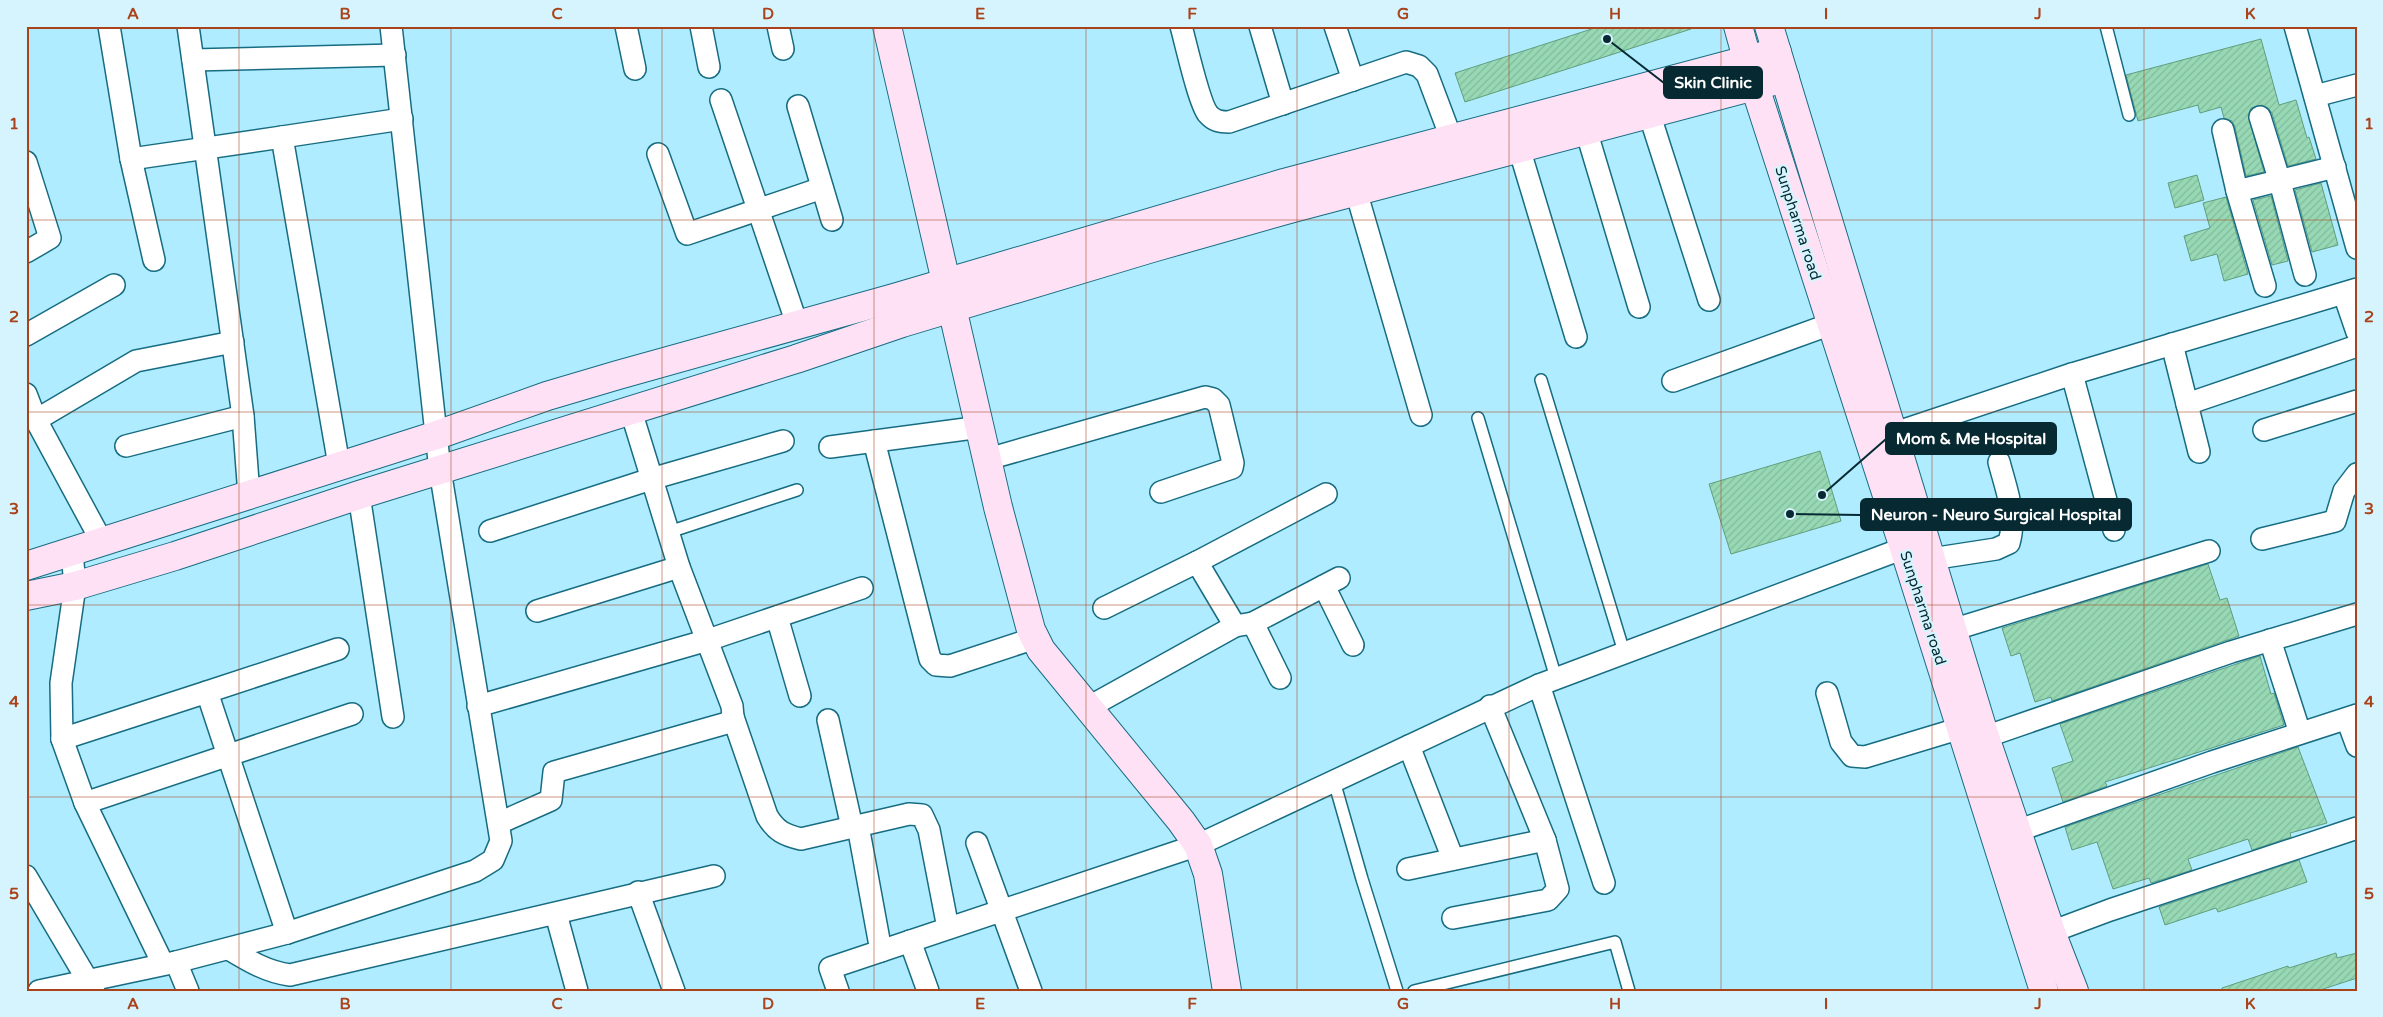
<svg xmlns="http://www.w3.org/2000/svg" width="2383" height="1017" viewBox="0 0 2383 1017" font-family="'Varela Round',sans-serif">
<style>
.building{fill:url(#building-hatch);stroke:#609e7d}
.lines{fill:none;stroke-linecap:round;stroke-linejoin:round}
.lane-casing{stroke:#176c82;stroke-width:14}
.street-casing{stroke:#176c82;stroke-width:24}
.secondary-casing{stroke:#176c82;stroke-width:30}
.lane{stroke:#fff;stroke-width:11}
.street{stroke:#fff;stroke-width:21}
.secondary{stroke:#fee1f5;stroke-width:28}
.grid{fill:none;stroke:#aa431c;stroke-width:1;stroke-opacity:0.55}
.labels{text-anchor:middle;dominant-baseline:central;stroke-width:4.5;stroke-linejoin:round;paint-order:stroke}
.street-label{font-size:15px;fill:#072932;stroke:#d6f4fd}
.leader{fill:none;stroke:#072932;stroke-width:2}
.callout-dot{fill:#072932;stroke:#d6f4fd;stroke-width:2}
.callout{fill:#072932;stroke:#072932;stroke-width:2}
.callout-label{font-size:16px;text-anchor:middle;font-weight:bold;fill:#fff}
.neatline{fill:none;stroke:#aa431c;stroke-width:2}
.grid-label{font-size:16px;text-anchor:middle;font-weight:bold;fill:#aa431c}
</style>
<defs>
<pattern id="building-hatch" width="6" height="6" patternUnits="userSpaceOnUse" patternTransform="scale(1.25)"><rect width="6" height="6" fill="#98d9b5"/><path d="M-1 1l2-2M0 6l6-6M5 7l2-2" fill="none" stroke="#82ba9c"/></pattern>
</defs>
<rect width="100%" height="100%" fill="#afecff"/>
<g class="building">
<path d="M1601,26h89l1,3 -226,73 -10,-29z"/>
<path d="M2261,39l18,66 17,-5 11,38 2,-1 7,22 -28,7 -16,-53 -4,-5 -6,-3 -11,3 -3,7 16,57 -18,4 -11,-49 -3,-6 -8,-3 -3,-11 -21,6 -2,-8 -60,16 -12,-46z"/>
<path d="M2197,175l7,25 -29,8 -7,-25z"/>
<path d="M2321,183l17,62 -26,7 -17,-62z"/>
<path d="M2271,196l17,65 -16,4 -19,-65z"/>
<path d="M2226,197l22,77 -24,7 -7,-27 -26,7 -7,-25 26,-8 -7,-25z"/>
<path d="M1820,451l21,70 -110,33 -22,-70z"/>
<path d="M2208,564l12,36 7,-2 12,38 -187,65 -1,-4 -16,5 -15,-49 -9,3 -9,-28z"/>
<path d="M2260,656l11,38 3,-1 10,32 -179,57 2,4 -44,16 -11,-34 21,-7 -13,-37z"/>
<path d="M2298,747l29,76 -37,10 1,4 -39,13 -4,-11 -60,20 4,11 -41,13 -2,-5 -36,11 -16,-47 -25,8 -7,-23z"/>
<path d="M2299,860l8,22 -89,30 -2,-4 -51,17 -6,-18z"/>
<path d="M2336,953l1,5 20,-5v25l-40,13h-95v-3l66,-22 1,2z"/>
</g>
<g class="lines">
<defs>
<g id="lane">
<path d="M2106,26l23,89"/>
<path d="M1541,380l83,272"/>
<path d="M1478,418l78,260"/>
<path d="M669,532l128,-42"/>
<path d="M1334,781l28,98 35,112"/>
<path d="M1414,991l201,-49 14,49"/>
</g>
<g id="street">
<path d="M109,26l22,133 151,-22 57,328"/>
<path d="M188,26l55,390 6,79"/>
<path d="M626,26l9,43"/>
<path d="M701,26l8,41"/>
<path d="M778,26l5,23"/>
<path d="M1181,26c5,18 18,77 27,88 6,7 12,8 21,8l177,-60 13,4 8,8 29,77"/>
<path d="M1260,26l23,78"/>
<path d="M1335,26l18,54"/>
<path d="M2295,26l62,222"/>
<path d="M193,60l202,-5"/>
<path d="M2315,96l42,-11"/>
<path d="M721,100l76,224"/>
<path d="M798,106l34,114"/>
<path d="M1649,113l60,187"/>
<path d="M2260,117l20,65 25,93"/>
<path d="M1586,130l53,177"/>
<path d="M2223,130l14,61 28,95"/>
<path d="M282,137l120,-18"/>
<path d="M1519,148l57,189"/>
<path d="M658,154l29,80 135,-46"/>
<path d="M131,159l23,101"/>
<path d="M26,162l24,76 -24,14"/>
<path d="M1356,191l65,224"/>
<path d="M2237,191l98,-24"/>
<path d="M2344,294l13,38"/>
<path d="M26,335l88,-50"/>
<path d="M2172,344l27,108"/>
<path d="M2072,374l42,156"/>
<path d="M1673,381l158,-57"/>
<path d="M26,394l10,26 66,122"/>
<path d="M2187,404l170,-58"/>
<path d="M36,420l100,-59 97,-19"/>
<path d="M2264,430l93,-29"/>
<path d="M1880,438l192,-64 285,-85"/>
<path d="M874,441l56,218 6,6 14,1 85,-28"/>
<path d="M126,446l117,-30"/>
<path d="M830,447l151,-20"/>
<path d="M988,459l217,-62 8,2 6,6 14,58 -1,5 -71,24"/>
<path d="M359,495l34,222"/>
<path d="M490,531l161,-52 132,-38"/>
<path d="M2262,539l73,-18 9,-30 13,-17"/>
<path d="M72,552l3,34 -14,97 1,56 23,64 78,161"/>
<path d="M1931,559l65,-10 13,-6c8,-28 -3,-54 -10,-81"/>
<path d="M1197,562l129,-68"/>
<path d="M1324,586l29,59"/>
<path d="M1104,608l93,-46 38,64 18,-3 86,-45"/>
<path d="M537,611l142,-44"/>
<path d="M777,617l23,79"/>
<path d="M1253,623l27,55"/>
<path d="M1952,630l257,-79"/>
<path d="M2270,640l30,93"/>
<path d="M1539,685l65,198"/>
<path d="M207,692l131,-43"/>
<path d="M1827,693l14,49 11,14 13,1 96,-29"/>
<path d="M478,706l230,-66 154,-52"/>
<path d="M1089,707l146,-81"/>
<path d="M733,717l34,99c9,15 17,19 34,23l108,-25 13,1 7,15 19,98"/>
<path d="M2347,719l10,27"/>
<path d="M828,720l24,107"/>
<path d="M1985,737l246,-85 126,-38"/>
<path d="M62,739l145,-47 80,241"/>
<path d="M1409,746l44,113"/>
<path d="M85,803l267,-89"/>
<path d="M499,823l52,-23 3,-28 173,-49 6,-6 -1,-11 -53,-139 -48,-156"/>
<path d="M858,826l23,125"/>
<path d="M2017,831l195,-69 145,-47"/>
<path d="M977,843l54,148"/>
<path d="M1408,869l137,-29"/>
<path d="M26,876l68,115"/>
<path d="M638,892l36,99"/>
<path d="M556,914l21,77"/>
<path d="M1453,918l95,-18 10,-11 -13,-49 -55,-134"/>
<path d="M2051,932l59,-22 247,-82"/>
<path d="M910,941l18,50"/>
<path d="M229,949c20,12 38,23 61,26l424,-99"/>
<path d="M176,962l12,29"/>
<path d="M39,991l137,-29 111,-29 188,-62 18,-11 8,-19 -61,-371 -49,-444"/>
<path d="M838,991l-8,-23 368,-123 341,-160 365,-137"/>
</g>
<g id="secondary">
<path d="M887,26l111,481 33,123 10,20 140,171 17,24 10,29 19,117"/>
<path d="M1738,26l17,61 149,461 140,443"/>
<path d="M1769,26l216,711 66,195 23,59"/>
<path d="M26,566l411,-131 110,-39 71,-21 276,-77 390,-115 493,-131"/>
<path d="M26,596l49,-10 100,-30 184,-61 437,-136 106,-36 250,-75 141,-40 492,-130"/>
</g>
</defs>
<use href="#lane" class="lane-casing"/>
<use href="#street" class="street-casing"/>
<use href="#secondary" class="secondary-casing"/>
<use href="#lane" class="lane"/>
<use href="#street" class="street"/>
<use href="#secondary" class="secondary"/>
</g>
<path class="grid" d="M239,26v965M451,26v965M662,26v965M874,26v965M1086,26v965M1297,26v965M1509,26v965M1721,26v965M1932,26v965M2144,26v965M26,220h2331M26,412h2331M26,605h2331M26,797h2331"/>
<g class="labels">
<g class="street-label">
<text transform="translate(1798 223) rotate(72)">Sunpharma road</text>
<text transform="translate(1923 608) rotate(72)">Sunpharma road</text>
</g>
</g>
<path class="leader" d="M1607 39L1664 83M1822 495L1886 439M1790 514L1861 515"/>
<g class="callout-dot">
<circle cx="1607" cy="39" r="5"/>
<circle cx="1822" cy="495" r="5"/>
<circle cx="1790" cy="514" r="5"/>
</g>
<g class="callout">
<rect x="1664" y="67" width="98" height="31" rx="5"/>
<rect x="1886" y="423" width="170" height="31" rx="5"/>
<rect x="1861" y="499" width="270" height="31" rx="5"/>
</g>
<g class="callout-label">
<text x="1713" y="88">Skin Clinic</text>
<text x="1971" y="444">Mom &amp; Me Hospital</text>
<text x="1996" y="520">Neuron - Neuro Surgical Hospital</text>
</g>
<rect width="2383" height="1017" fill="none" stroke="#d6f4fd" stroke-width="55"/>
<rect x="28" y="28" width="2328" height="962" class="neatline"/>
<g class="grid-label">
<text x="133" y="19">A</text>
<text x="345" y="19">B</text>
<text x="557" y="19">C</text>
<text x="768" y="19">D</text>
<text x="980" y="19">E</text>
<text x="1192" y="19">F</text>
<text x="1403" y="19">G</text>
<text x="1615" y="19">H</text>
<text x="1826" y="19">I</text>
<text x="2038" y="19">J</text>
<text x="2250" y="19">K</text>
<text x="14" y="129">1</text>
<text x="2369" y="129">1</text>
<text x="14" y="322">2</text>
<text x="2369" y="322">2</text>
<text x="14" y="514">3</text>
<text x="2369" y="514">3</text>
<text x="14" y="707">4</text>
<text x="2369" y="707">4</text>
<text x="14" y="899">5</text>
<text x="2369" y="899">5</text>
<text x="133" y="1009">A</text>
<text x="345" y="1009">B</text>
<text x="557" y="1009">C</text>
<text x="768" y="1009">D</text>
<text x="980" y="1009">E</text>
<text x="1192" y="1009">F</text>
<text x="1403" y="1009">G</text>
<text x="1615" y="1009">H</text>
<text x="1826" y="1009">I</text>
<text x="2038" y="1009">J</text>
<text x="2250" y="1009">K</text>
</g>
</svg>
